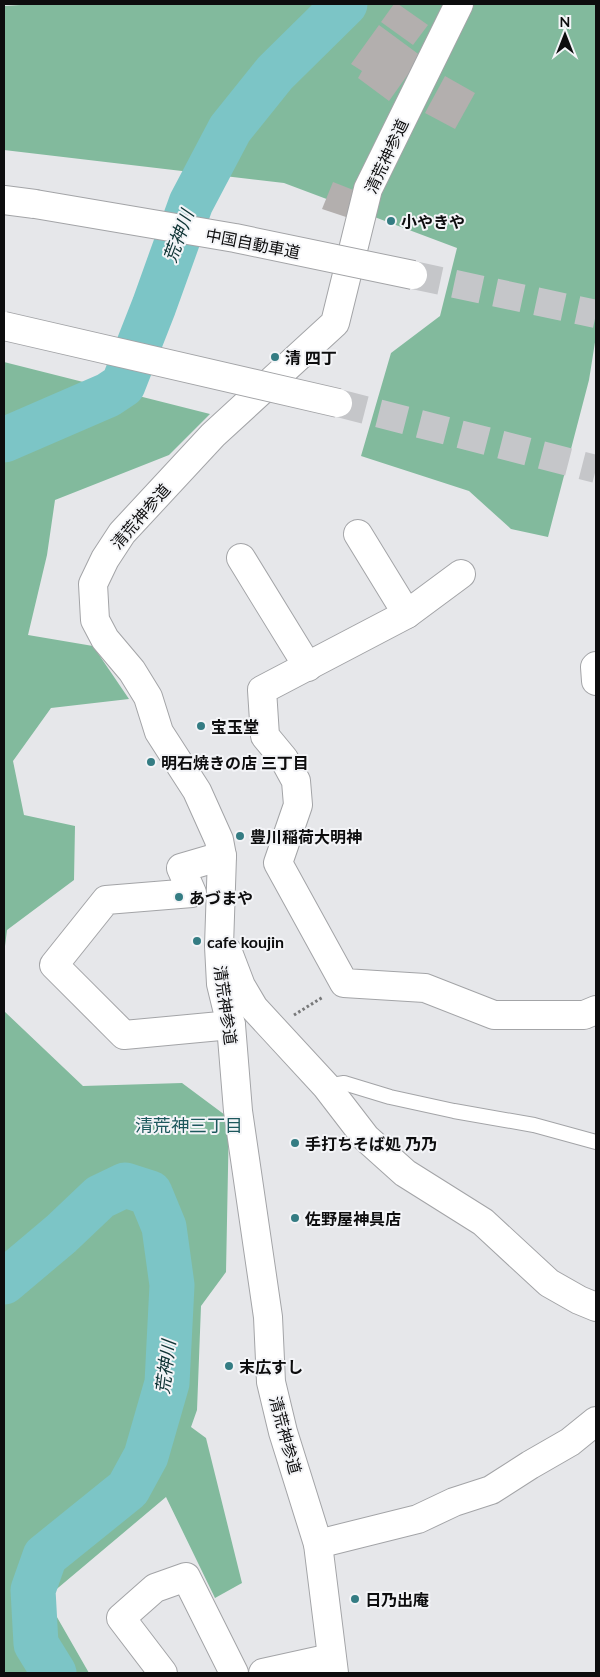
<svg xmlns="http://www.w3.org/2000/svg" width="600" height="1677" viewBox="0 0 600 1677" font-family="Lato,'Noto Sans JP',sans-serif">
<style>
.forest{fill:#82ba9d}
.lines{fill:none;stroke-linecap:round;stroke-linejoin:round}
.river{stroke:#7cc5c6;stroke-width:45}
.building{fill:#b3afae}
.highway-tunnel{stroke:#c5c6c9;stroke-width:28;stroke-dasharray:28 14;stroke-linecap:butt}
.lane-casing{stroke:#a3a4a7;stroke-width:16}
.street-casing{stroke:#a3a4a7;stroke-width:30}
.highway-casing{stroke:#a3a4a7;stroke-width:30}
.path{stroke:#777879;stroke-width:3;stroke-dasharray:2.5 2.5;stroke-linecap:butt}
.lane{stroke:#fff;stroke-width:14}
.street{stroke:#fff;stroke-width:28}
.highway{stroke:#fff;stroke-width:28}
.highway-bridge-casing{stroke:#a3a4a7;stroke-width:30;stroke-linecap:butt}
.highway-bridge{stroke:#fff;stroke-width:28}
.poi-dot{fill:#347c83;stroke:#f3f4f7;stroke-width:2}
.labels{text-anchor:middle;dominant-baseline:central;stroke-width:4;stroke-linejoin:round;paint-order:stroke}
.street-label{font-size:16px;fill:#0d0d0e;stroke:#f3f4f7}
.poi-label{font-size:16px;font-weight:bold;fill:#0d0d0e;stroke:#f3f4f7;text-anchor:start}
.water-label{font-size:18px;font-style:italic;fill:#0e3334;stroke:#f3f4f7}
.neighbourhood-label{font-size:18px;fill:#1d585d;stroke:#f3f4f7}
</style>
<rect width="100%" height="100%" fill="#e6e7ea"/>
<g class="forest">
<path d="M36,4h560v332l-7,44 -41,157 -37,-8 -42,-38 -108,-35 30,-103 49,-37 17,-68 -173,-65 -280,-33v-144z"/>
<path d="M4,362l206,52 -41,41 -114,45 -8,55 -19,80 65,11 36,53 -78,9 -38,53 11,54 51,11 -1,54 -67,50 -3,24z"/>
<path d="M4,1011l79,75 99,-3 47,35 -3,154 -25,34 -4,104 -6,17 15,11 36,145 -27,15 -49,-101 -120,101 43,75h-85z"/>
</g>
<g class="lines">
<g class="river">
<path d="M4,440l104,-45 15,-10 31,-79 37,-103 39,-74 45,-56 70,-69"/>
<path d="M4,1282l57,-48 39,-37 25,-12 25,8 14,34 8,58 -5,98 -21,73 -18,33 -83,67 -12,34 3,54 18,29"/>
</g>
</g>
<g class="building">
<path d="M394,4h4l30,21 -15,20 -32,-23z"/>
<path d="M379,25l42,31 -32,45 -31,-23 4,-7 -11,-7z"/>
<path d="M445,76l30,17 -20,36 -30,-16z"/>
<path d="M333,182l23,9 -10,26 -24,-8z"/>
</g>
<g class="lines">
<g class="highway-tunnel">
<path d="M413,275l183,39"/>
<path d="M338,403l258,66"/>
</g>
<defs>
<path id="lane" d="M326,1086l18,-3 46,14 64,14 80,14 62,17"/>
<g id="street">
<path d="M358,534l49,80"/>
<path d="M241,558l67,109"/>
<path d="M461,574l-54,40 -145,76 3,46 19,23 12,22 2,24 -20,58 66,120 81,5 69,27h90l12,-5"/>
<path d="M596,666l-1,1 1,14"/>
<path d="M222,856l-41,12 11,25 -86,7 -52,65 70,70 107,-10"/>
<path d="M228,952l13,34 13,22 72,78 40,52 39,35 78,49 66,61 30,17 17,7"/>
<path d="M318,1544l100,-25 36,-17 37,-12 39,-25 40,-23 26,-21"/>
<path d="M163,1673l-42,-55 34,-30 31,-11 48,96"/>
<path d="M263,1673l68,-15"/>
<path d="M334,1673l-16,-129 -35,-112 -12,-50 -3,-65 -30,-206 -7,-86 -10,-41 -2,-38 3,-90 -3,-16 -22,-49 -38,-59 -11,-35 -16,-26 -27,-32 -10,-19 -2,-36 12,-25 17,-26 91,-98 122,-112 33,-134 91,-185"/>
</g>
<path id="highway" d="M4,200l31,4"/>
</defs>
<use href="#lane" class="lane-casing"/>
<use href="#street" class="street-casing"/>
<use href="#highway" class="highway-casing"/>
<path class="path" d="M294,1015l29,-18"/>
<use href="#lane" class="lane"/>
<use href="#street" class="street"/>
<use href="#highway" class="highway"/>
<defs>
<g id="highway-bridge">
<path d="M35,204l200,34 178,37"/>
<path d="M4,326l334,77"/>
</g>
</defs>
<use href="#highway-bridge" class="highway-bridge-casing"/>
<use href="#highway-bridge" class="highway-bridge"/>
</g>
<g class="poi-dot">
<circle cx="391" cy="221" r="5"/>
<circle cx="275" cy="357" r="5"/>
<circle cx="201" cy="726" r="5"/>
<circle cx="151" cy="762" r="5"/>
<circle cx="240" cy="836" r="5"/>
<circle cx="179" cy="897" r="5"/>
<circle cx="197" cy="941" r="5"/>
<circle cx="295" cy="1143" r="5"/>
<circle cx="295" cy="1218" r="5"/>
<circle cx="229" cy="1366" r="5"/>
<circle cx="355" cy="1599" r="5"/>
</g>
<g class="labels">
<g class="street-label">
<text transform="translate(386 156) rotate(-65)">清荒神参道</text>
<text transform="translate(253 243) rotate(11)">中国自動車道</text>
<text transform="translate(140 516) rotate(-49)">清荒神参道</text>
<text transform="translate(226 1005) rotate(82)">清荒神参道</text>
<text transform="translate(286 1435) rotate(75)">清荒神参道</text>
</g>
<g class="poi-label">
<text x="401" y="221">小やきや</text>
<text x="285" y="357">清 四丁</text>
<text x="211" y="726">宝玉堂</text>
<text x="161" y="762">明石焼きの店 三丁目</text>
<text x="250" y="836">豊川稲荷大明神</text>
<text x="189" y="897">あづまや</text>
<text x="207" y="941">cafe koujin</text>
<text x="305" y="1143">手打ちそば処 乃乃</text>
<text x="305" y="1218">佐野屋神具店</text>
<text x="239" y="1366">末広すし</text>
<text x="365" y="1599">日乃出庵</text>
</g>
<g class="water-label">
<text transform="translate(178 236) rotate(-70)">荒神川</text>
<text transform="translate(165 1367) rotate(-83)">荒神川</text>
</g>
<g class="neighbourhood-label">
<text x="189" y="1125">清荒神三丁目</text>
</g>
</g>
<rect width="600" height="1677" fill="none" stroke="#0d0d0e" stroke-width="10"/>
<g transform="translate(565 35)" stroke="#f3f4f7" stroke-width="4" paint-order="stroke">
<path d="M0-4L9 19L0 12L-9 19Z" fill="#0d0d0e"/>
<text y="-8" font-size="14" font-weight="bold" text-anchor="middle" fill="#0d0d0e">N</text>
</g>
</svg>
